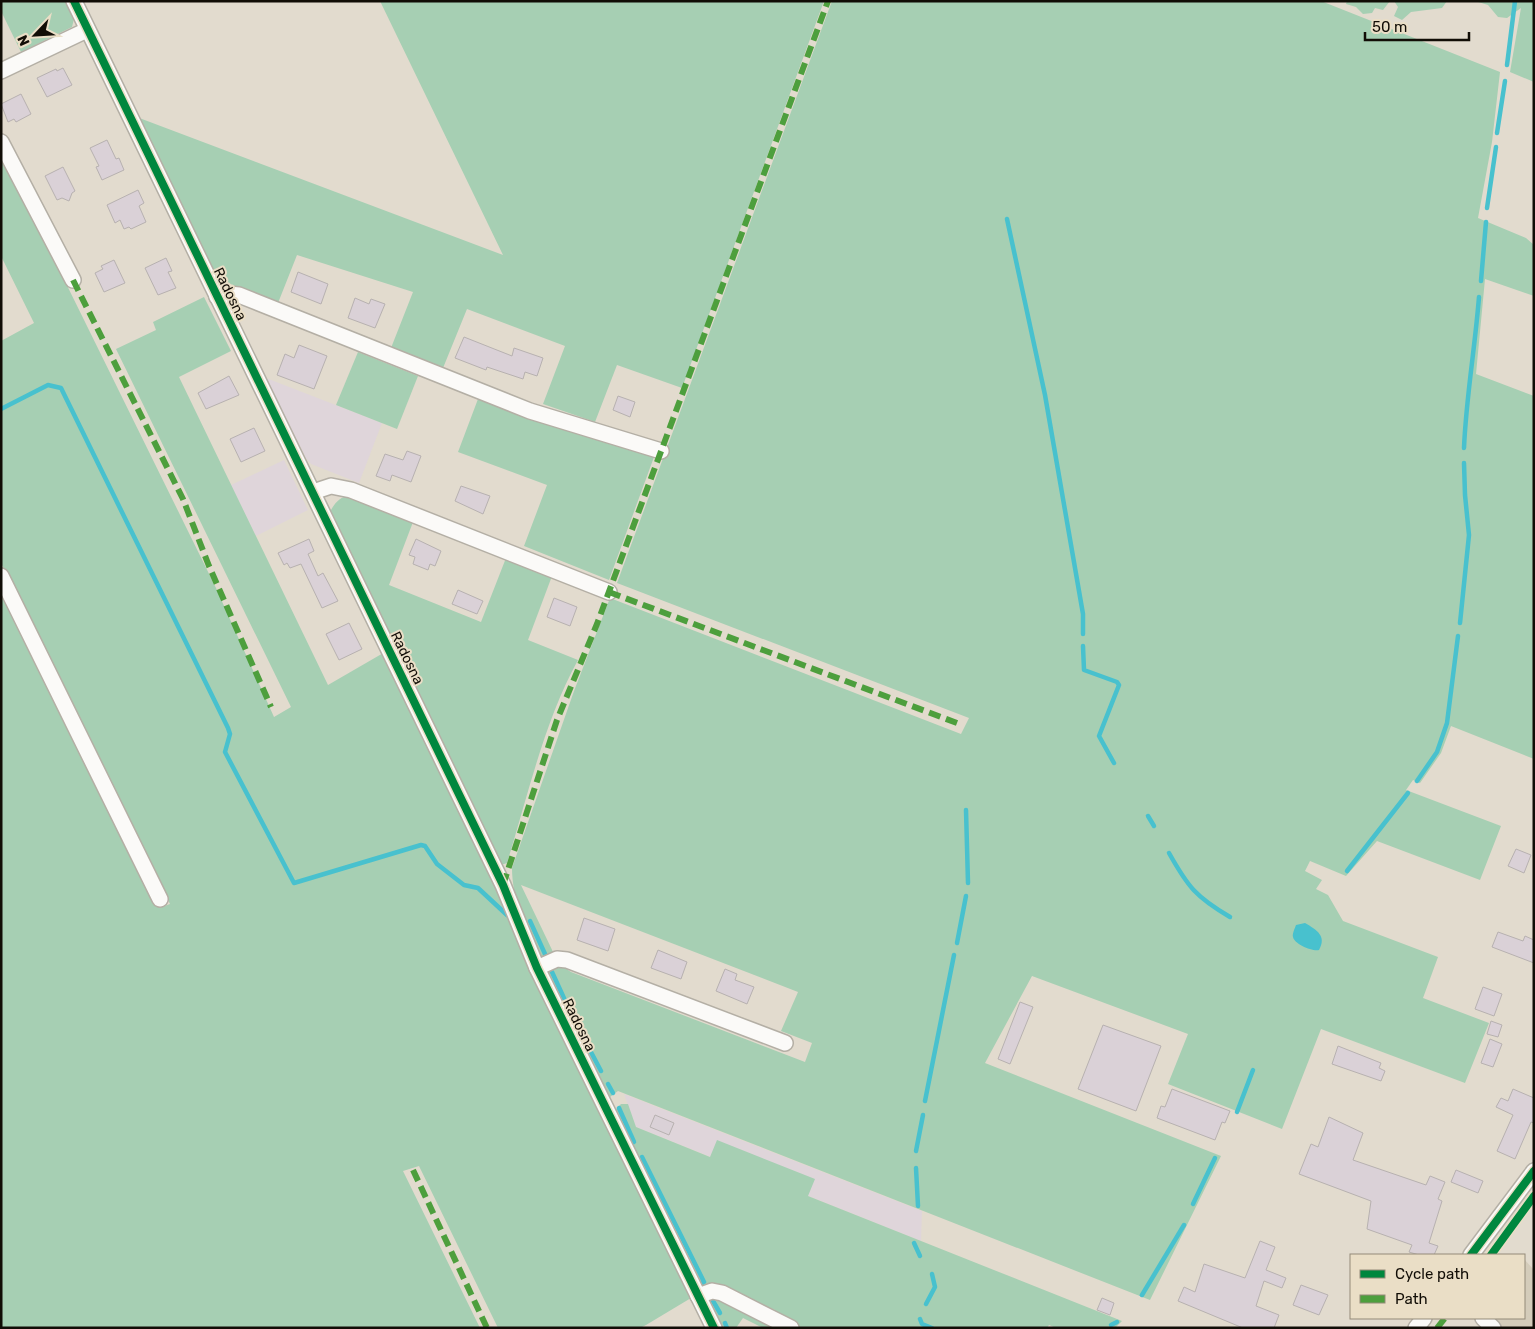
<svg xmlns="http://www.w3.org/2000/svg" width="1535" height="1329" viewBox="0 0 1535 1329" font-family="Rubik,sans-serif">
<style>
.commercial{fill:#d4ccba}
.industrial{fill:#dfd5da}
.green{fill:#a6cfb3}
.water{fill:#48c1ce}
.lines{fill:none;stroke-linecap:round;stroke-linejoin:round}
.stream{stroke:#48c1ce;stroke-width:4.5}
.building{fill:#dad1d7;stroke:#b7b1b0}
.minor-casing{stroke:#b4afa5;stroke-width:18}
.minor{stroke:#fbfaf8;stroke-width:15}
.quiet{stroke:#4d9f3d;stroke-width:6;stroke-dasharray:12 6;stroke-linecap:butt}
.cycleway-casing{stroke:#eadec6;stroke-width:11}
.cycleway{stroke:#00873e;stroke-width:8}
.labels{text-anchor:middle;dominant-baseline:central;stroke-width:4;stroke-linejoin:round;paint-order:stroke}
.street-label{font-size:14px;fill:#110d06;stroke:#eadec6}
</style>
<rect width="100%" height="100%" fill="#e2dbce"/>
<path class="commercial" d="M1524,1259l10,11v58h-32l-8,-10h30z"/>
<g class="industrial">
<path d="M266,378l116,45 -23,60 -48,-19 -5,-6z"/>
<path d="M284,460l24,50 -52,26 -25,-51z"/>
<path d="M624,1094l298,117 -1,30 -285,-114z"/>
</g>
<g class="green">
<path d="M1,1h64l9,18 -2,8 -51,25 -20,-41z"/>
<path d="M380,1h444l-142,387 -65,-23 -22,57 -52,-18 22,-58 -98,-37 -24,59 -52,-20 22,-56 -116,-37 -19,48 -50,-20 -20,-18 -74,-149 369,139z"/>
<path d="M832,1h489l179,71 -8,70 -14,76 48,20 8,7v51l-49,-17 -9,95 58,22v363l-83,-33 -10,27 -21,30 -7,-3 -7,10 95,36 -21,54 -103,-39 -31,35 -36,-15 -5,10 17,9 -6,9 12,6 15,26 95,36 -15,41 66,25 -24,60 -144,-54 -39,100 -114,-45 20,-50 -156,-58 -47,87 236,93 -71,144 -532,-209 -8,6 -66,-124 15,-9 12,8 234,90 7,-19 -31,-12 17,-39 -277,-107 33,69 -12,4 -6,-2c-11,-28 -24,-58 -24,-88l62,-177 36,-93 351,136 8,-16 -352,-135z"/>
<path d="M1347,1h43l-7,9 -8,-2 -3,5 -9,1 -7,-7 -10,-3z"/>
<path d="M1394,1h53l-5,7 -31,4 -9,8 -8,-4 4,-9z"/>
<path d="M1475,1h59v81l-24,-10 11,-64 -14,10 -9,-1 -10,-12z"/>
<path d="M1,160l52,97 163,331 58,129 17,-10 -175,-358 40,-19 -3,-8 51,-25 27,54 -52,26 149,308 57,-33 306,646 -45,27 -6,3h-142l-79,-162 -16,5 77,157h-479v-737l158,317 11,-4 -169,-341v-222l33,-18 -33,-67z"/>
<path d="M358,352l60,24 -21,53 -61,-24z"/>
<path d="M478,399l176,58 -45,123 -85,-34 23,-61 -89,-33z"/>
<path d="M347,496l66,26 -24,63 92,37 25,-64 46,18 -24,64 50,20c-34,62 -50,135 -71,203l-6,2 -169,-346 -1,-9c4,-7 8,-12 16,-14z"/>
<path d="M621,1104h7l8,23 74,30 7,-17 98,39 -7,17 314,125 -7,7h-59l-7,-3 -2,3h-247l-27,-12 2,-6 -60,-26 -13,4 -88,-177z"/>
<path d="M709,1295l75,33h-21l-20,-10 -7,10h-16l-13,-31z"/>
</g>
<path class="water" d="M1305,923c12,7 22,13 14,27 -6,2 -25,-6 -26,-13 -1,-3 2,-9 3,-12z"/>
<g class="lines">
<g class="stream">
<path d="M1507,65l8,-64"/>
<path d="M1497,133l8,-52"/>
<path d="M1487,208l9,-61"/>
<path d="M1007,219l38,176 38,219v20"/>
<path d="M1481,281l5,-59"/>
<path d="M1,409l47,-24 13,3 167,340 2,6 -5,18 69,131 127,-38 4,1 12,18 27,21 14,3 29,27"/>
<path d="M1464,448c2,-50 11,-100 15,-151"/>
<path d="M1460,623l9,-88 -4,-40 -1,-32"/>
<path d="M1083,646l1,24 33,12 2,3 -20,51 15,27"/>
<path d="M1417,781l20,-29 10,-29 11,-87"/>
<path d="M966,810l2,73"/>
<path d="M1148,816l6,10"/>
<path d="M1169,853c19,34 27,44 61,64"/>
<path d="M1347,871l61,-78"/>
<path d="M530,921l15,33"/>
<path d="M957,943l9,-47"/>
<path d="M552,972l22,48 27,51"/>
<path d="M608,1084l5,9"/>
<path d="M925,1101l29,-146"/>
<path d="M619,1108l15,34"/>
<path d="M1237,1112l16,-42"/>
<path d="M916,1151l7,-36"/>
<path d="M642,1157l62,125 -3,2"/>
<path d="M916,1168l2,38"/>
<path d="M1193,1204l22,-46"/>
<path d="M914,1243l6,13"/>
<path d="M1142,1295l42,-70"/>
<path d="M713,1301l7,12"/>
<path d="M926,1304l9,-17 -3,-13"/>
<path d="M920,1319l2,5 10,4"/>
<path d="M725,1323l2,5"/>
<path d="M1111,1325l6,-3"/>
</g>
</g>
<g class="building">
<path d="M63,68l9,17 -25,12 -10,-19 19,-9 1,2z"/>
<path d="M21,94l10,20 -15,8 -2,-3 -6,3 -7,-18z"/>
<path d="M107,140l9,19 3,-1 5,12 -22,10 -6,-13 3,-1 -9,-18z"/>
<path d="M63,167l12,24 -3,2 -3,8 -7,-3 -5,2 -12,-24z"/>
<path d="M138,190l6,13 -5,3 7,16 -15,7 -2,-2 -5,2 -4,-9 -5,3 -8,-18z"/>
<path d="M166,258l6,13 -4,1 8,16 -18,7 -13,-27z"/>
<path d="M114,260l11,23 -21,9 -9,-19 8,-4 -2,-3z"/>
<path d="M298,272l30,12 -7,20 -30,-12z"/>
<path d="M355,298l14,6 2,-5 14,5 -10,24 -27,-10z"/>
<path d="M464,337l48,19 2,-8 29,10 -6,18 -12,-4 -2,7 -36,-12 -1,3 -31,-12z"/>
<path d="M299,345l28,11 -13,33 -37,-14 8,-21 9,4z"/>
<path d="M229,376l10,19 -33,14 -8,-16z"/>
<path d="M618,396l17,6 -5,15 -17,-7z"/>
<path d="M254,428l11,23 -24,11 -11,-23z"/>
<path d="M407,451l14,5 -10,26 -19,-7 -2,6 -14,-5 9,-22 18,6z"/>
<path d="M461,486l29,10 -7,18 -28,-13z"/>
<path d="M309,539l5,12 -6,3 10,22 5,-3 15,28 -16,7 -21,-44 -11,4 -3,-5 -3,2 -6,-12z"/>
<path d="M416,539l25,12 -6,15 -5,-2 -2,6 -15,-6 2,-7 -6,-2z"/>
<path d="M458,590l25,11 -6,13 -25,-10z"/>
<path d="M554,598l23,9 -7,19 -23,-9z"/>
<path d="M349,623l13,26 -23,11 -13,-26z"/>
<path d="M1516,849l15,6 -7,18 -16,-7z"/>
<path d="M584,918l31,11 -7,22 -31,-11z"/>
<path d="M1498,932l25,9 2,-5 9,4v23l-42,-16z"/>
<path d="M658,950l29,12 -6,17 -30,-11z"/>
<path d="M725,969l12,5 -2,6 19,7 -7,17 -31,-13z"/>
<path d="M1483,987l19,7 -8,22 -19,-7z"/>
<path d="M1020,1002l13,5 -23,57 -12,-5z"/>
<path d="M1491,1021l11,4 -4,12 -11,-3z"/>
<path d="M1103,1025l58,21 -25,65 -58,-22z"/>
<path d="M1490,1039l12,5 -9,23 -12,-4z"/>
<path d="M1338,1046l43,17 -2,5 6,3 -4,10 -49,-17z"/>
<path d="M1172,1089l58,22 -5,12 -3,-1 -7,18 -58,-22 4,-12 4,1z"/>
<path d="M1513,1089l21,9v25l-3,-1 -16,37 -18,-8 16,-36 -17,-8 5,-9 7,3z"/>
<path d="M655,1115l19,8 -5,12 -19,-8z"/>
<path d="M1329,1117l34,16 -10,27 73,25 4,-9 15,6 -7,17 4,2 -13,42 9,3 -4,9h-15l-10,-3 3,-7 -45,-16 4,-28 -72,-27 12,-30 7,3z"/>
<path d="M1456,1170l27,11 -5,12 -27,-11z"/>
<path d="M1260,1241l15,6 -9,23 20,8 -4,10 -18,-7 -8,25 23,9 -5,13h-31l-65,-27 6,-14 11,5 9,-28 41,14z"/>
<path d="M1301,1285l27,10 -9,20 -26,-10z"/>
<path d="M1102,1298l12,5 -4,12 -13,-5z"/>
</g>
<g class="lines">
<defs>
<g id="minor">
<path d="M74,1l429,884 34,83 177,360"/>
<path d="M1,71l86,-41"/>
<path d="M1,142l72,138"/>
<path d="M217,297l12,-3 10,1 291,116 131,40"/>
<path d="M313,492l18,-6 20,4 258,102"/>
<path d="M1,576l159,323"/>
<path d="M537,968l20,-9 10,1 218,83"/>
<path d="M1471,1255l63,-84"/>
<path d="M698,1296l14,-5 10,2 69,35"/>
<path d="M1483,1318l10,10"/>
<path d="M1416,1328l8,-10"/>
</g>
</defs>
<use href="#minor" class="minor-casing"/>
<use href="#minor" class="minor"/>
<g class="quiet">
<path d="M73,280l110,219 26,67 62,141"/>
<path d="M609,592l348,131"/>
<path d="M503,885l54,-165 40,-96 231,-623"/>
<path d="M413,1170l74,158"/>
<path d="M1437,1328l8,-10"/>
</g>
<defs>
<g id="cycleway">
<path d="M74,1l429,884 34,83 177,360"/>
<path d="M1471,1255l63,-84"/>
<path d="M1491,1255l43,-59"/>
</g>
</defs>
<use href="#cycleway" class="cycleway-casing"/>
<use href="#cycleway" class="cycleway"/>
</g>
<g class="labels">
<g class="street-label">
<text transform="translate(230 294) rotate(64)">Radosna</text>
<text transform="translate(407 658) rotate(64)">Radosna</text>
<text transform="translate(579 1025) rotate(64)">Radosna</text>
</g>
</g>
<rect width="1535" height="1329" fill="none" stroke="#110d06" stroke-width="5"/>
<rect x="1350" y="1254" width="175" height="65" fill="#eadec6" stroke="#938a79"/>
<rect x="1360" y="1270" width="25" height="8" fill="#00873e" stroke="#938a79"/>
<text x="1395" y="1279" font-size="15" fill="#110d06">Cycle path</text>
<rect x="1360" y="1295" width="25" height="8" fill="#4d9f3d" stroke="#938a79"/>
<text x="1395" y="1304" font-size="15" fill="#110d06">Path</text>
<g transform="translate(35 35) rotate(245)" stroke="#eadec6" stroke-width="4" paint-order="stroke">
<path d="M0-4L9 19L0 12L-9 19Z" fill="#110d06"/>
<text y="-8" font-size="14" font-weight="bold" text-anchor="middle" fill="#110d06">N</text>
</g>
<path d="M1365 32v8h104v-8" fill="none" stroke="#110d06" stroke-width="2.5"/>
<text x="1372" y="32" font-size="15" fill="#110d06" stroke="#eadec6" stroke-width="4" paint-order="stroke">50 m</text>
</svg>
